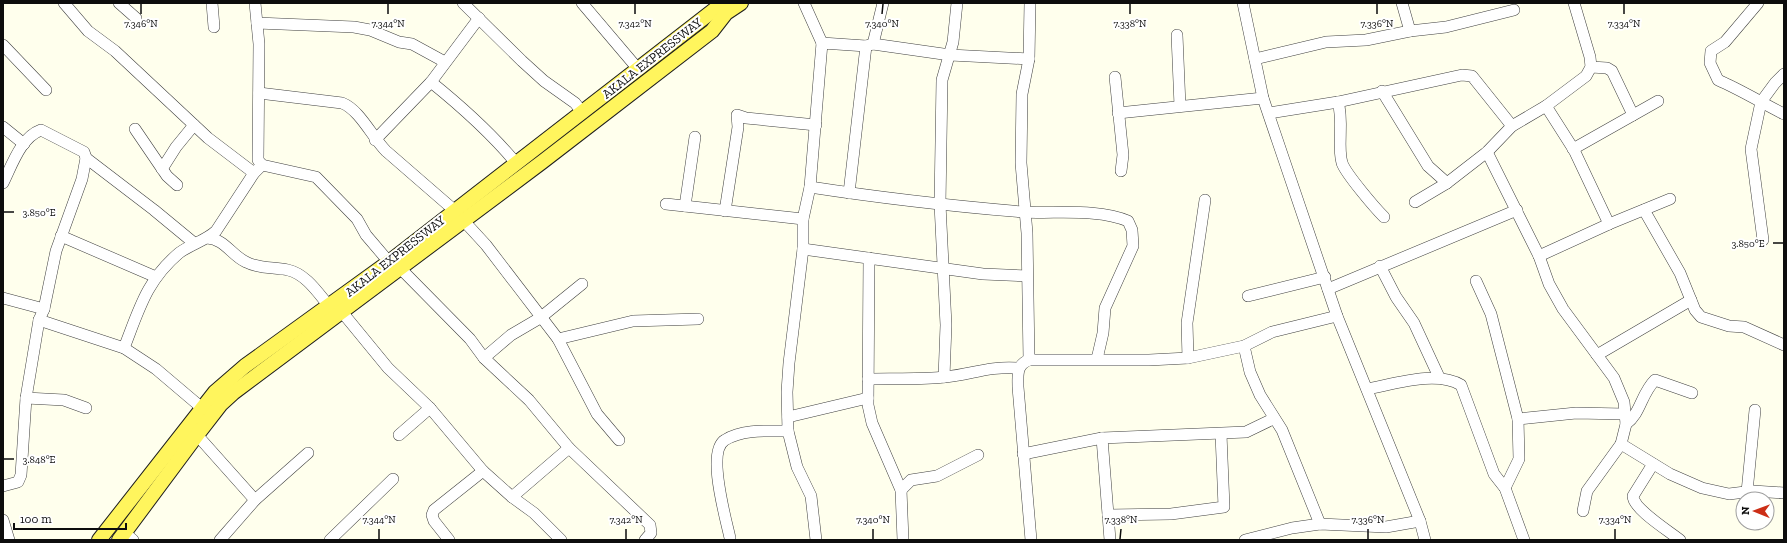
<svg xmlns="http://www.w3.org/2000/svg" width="1787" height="543" viewBox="0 0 1787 543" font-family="'Zilla Slab',serif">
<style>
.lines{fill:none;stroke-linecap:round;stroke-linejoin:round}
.minor-casing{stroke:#404040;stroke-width:12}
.major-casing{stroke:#1e1e1e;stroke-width:16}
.minor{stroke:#fff;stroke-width:11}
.major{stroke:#fff55d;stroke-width:14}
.ticks{fill:none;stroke:#0d0d0d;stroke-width:1.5}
.labels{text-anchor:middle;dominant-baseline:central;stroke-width:4;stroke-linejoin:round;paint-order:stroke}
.street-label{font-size:13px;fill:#0d0d0d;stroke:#fff}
.ticks-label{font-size:10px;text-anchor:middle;fill:#0d0d0d;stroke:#fff;stroke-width:4;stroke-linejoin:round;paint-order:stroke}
</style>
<rect width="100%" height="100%" fill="#ffffed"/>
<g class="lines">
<defs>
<g id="minor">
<path d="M64,3l24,28 27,20 93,87 46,35"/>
<path d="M119,3l17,15"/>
<path d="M212,3l2,24"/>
<path d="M463,3l59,58 22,20 31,22 7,9"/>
<path d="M582,3l56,66"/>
<path d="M804,3l18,40"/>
<path d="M1030,3l-1,56 -7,35 -1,69 6,70 2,127h120l39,-2 56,-12 28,-14 65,-16"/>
<path d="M1243,3l20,95 74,218 83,205 5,19"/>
<path d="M1402,3l8,28"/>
<path d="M1758,3l-33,39 -14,9 -1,12 8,17c23,10 44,23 66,34"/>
<path d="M257,23l97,4 16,3 29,12 13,2 33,18"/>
<path d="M1177,35l3,71"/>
<path d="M873,44l10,-41"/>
<path d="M3,45l43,45"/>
<path d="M1255,59l71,-17 40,-2 44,-9 36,-4 68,-17"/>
<path d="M1591,67l16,1 5,3 21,44"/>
<path d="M1115,77l8,78 -2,16"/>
<path d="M431,82c31,25 60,51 85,81"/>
<path d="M1382,91l46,75 19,17 40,-31 25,-26 34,-20 40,-30 5,-9 -1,-10 -16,-54"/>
<path d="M259,93l83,10c18,7 30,34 44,48l68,59"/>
<path d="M1338,102c6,19 -1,44 4,61 4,11 33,45 42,54"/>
<path d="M1546,106l28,44 35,74"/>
<path d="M1118,113l145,-15"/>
<path d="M1269,113l69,-11 124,-27 10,1 40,50"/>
<path d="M3,127l21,17"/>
<path d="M135,129l32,47 10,9"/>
<path d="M375,140l56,-58 48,-64"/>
<path d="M1573,149l85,-48"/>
<path d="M1487,152l52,104 10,28 14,25 51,69 10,24 2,22 -5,20 -34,47 -4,20"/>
<path d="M86,158l68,52 40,33"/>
<path d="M262,165l54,12 41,42 9,16 23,27"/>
<path d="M162,169l14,-22 18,-22"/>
<path d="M3,183c9,-18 18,-46 38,-53l43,22 2,6 -4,21 -26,72 -12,58 -5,11 -13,78 -5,77 -3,7 -15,4"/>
<path d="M810,187c71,11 142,19 213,25 32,2 75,-4 105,9l4,9 1,16 -28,62 -2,25 -6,26"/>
<path d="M849,193l17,-147"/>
<path d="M1415,202l32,-19"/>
<path d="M666,204l137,15"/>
<path d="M685,206l10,-69"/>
<path d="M1644,210l36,63 15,37 6,7 28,9 15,1 40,18"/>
<path d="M725,211l13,-84 -1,-12 9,3 70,7"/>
<path d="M463,220l23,25 72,94 39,75 22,26"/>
<path d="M61,236l95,41"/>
<path d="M207,238c18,1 24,17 39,24 13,7 28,5 42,8 18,4 30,23 41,36"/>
<path d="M1763,240l-12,-91 10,-47 14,-19 9,-9"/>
<path d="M803,249l180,25 44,2"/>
<path d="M1539,256l70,-32 61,-25"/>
<path d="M869,258l-1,147 4,18 29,67 2,50"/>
<path d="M1380,266l16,31 18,26 25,54"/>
<path d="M400,268l70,71 14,19 45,42 40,48 81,77 1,8 -6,7"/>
<path d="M1476,281l15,33 27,105 1,40 -14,29"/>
<path d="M1328,289l189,-79"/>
<path d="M1248,296l77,-19"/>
<path d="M3,298l41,11"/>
<path d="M342,312l46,56 42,40 53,63 29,26 22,16 27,27"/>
<path d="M39,320l85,28 32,21 46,39"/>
<path d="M558,339l75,-18 65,-2"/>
<path d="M1244,346l6,26 10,23 22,35 38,94"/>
<path d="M124,348c15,-38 22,-67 55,-95 12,-9 26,-12 37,-22l38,-58 8,-8 -4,-5 1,-116 -4,-41"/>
<path d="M1597,355l94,-55"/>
<path d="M484,358l27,-23 29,-17 42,-34"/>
<path d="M1188,358l-1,-35 18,-123"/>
<path d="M1029,360c-13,5 -11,15 -11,27l13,153"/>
<path d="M944,377l2,-52 -6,-121 2,-124 11,-38 4,-39"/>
<path d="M868,379c26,-1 52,1 77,-2 28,-3 44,-11 73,-9"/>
<path d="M1367,389c28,-5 69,-19 94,-4l33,89 11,14 19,52"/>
<path d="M26,398l38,2 22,8"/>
<path d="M788,417l80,-19"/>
<path d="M1518,419l58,-6 48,1"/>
<path d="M1626,424c15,-11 15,-30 29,-44l37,13"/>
<path d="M197,435l58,65"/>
<path d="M399,435l31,-27"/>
<path d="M1102,438l8,102"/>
<path d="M1621,444l49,30 32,14 27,6 24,-3 31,2"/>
<path d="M1023,454l79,-16 144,-6 27,-13"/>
<path d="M1653,464l-20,32c0,13 36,35 47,44"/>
<path d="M901,490l10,-10 26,-4 41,-21"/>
<path d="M1747,492l8,-82"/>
<path d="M512,497l57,-49"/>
<path d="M1108,515l63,-1 53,-7 -3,-73"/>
<path d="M3,520l6,20"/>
<path d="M125,533l8,7"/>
<path d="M730,538c-4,-19 -24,-87 -5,-98 18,-11 43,-9 63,-9"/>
<path d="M220,540l35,-40 53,-47"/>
<path d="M330,540l63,-61"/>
<path d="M449,540l-15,-19 -2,-6 2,-5 49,-39"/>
<path d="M816,540l-5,-44 -14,-29 -9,-36 -1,-39 2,-29 14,-114v-30l7,-32 12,-144 44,3 7,-2 77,11 79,4"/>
<path d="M1245,540l47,-12 28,-4 66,3 34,-6"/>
</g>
<g id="major">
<path d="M99,540l116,-148 30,-26 144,-104 334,-259"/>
<path d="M119,540l78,-105 24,-31 12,-11 309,-231 170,-131 14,-18 15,-10"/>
</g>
</defs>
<use href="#minor" class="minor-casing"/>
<use href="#major" class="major-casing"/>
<use href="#minor" class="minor"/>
<use href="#major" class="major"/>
</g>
<path class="ticks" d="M141,14v-10M388,14v-10M635,14v-10M882,14l1,-10M1130,14v-10M1377,14v-10M1624,14v-10M4,212h10M1773,243h10M4,459h10M379,539v-10M626,539v-10M873,539v-10M1120,539l1,-10M1368,539v-10M1615,539v-10"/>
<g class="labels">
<g class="street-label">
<text transform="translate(652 58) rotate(-38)">AKALA EXPRESSWAY</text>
<text transform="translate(395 256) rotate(-38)">AKALA EXPRESSWAY</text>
</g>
</g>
<g class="ticks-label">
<text x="141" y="27">7.346°N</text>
<text x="388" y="27">7.344°N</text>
<text x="635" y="27">7.342°N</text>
<text x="882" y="27">7.340°N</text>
<text x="1130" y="27">7.338°N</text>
<text x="1377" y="27">7.336°N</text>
<text x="1624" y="27">7.334°N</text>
<text x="39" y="216">3.850°E</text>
<text x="1748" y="247">3.850°E</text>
<text x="39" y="463">3.848°E</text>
<text x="379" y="523">7.344°N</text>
<text x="626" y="523">7.342°N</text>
<text x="873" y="523">7.340°N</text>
<text x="1121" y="523">7.338°N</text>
<text x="1368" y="523">7.336°N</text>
<text x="1615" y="523">7.334°N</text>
</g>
<rect width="1787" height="543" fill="none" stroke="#0d0d0d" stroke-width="8"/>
<g transform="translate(1755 511) rotate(271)"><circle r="19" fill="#ffffff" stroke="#9e9e9e"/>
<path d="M0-3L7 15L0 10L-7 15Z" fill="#cc2e16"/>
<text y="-6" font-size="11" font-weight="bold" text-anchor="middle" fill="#0d0d0d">N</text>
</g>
<path d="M14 523v6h112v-6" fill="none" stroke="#0d0d0d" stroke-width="2"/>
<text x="20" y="523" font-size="12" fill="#0d0d0d" stroke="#ffffff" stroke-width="3" paint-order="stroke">100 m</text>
</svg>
